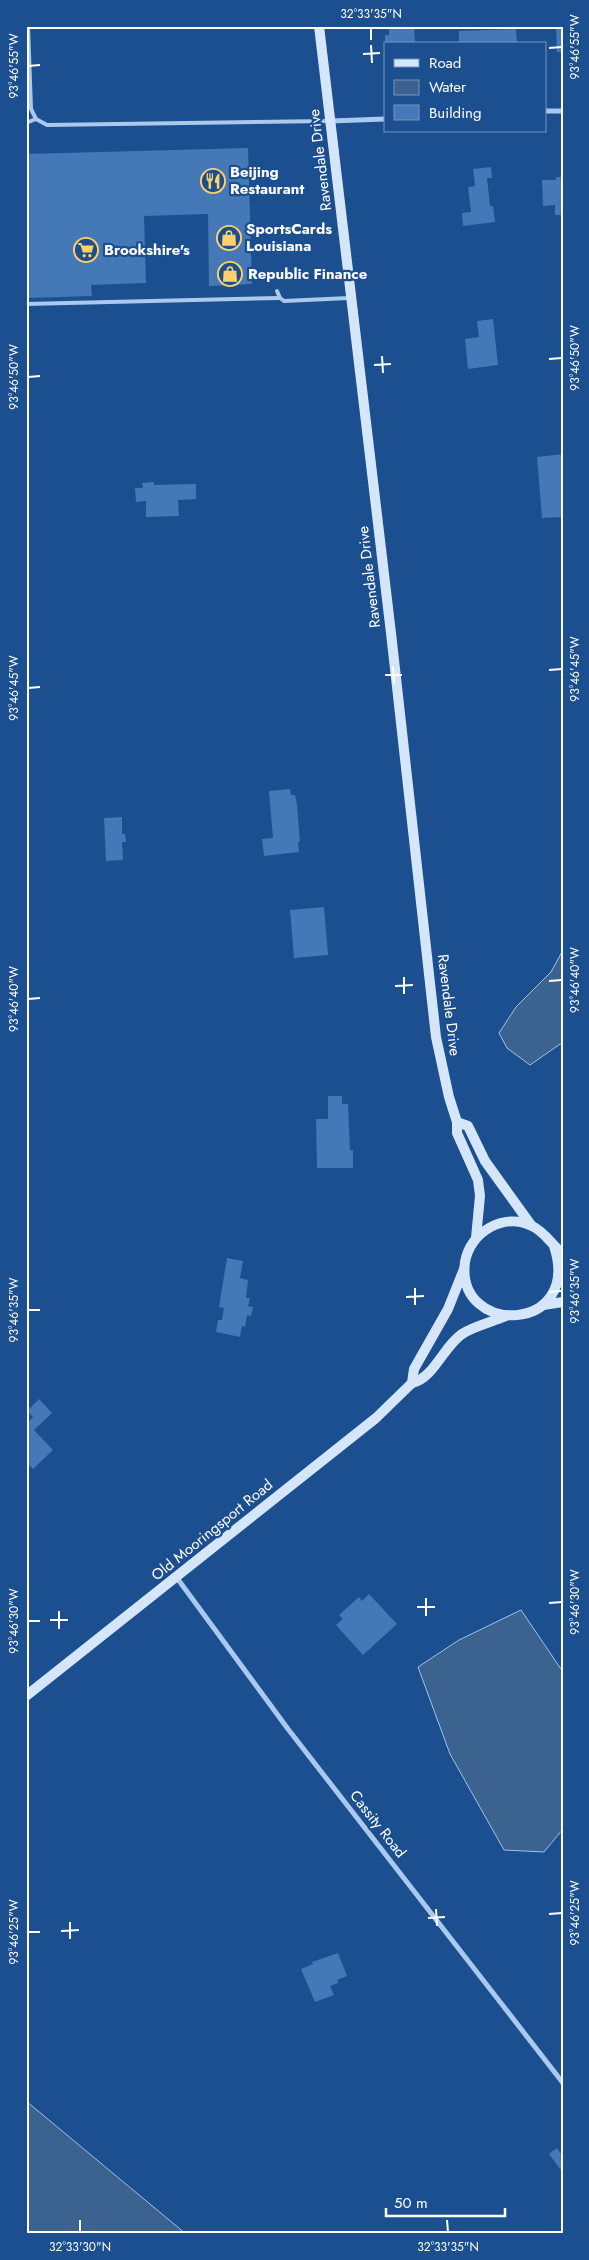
<svg xmlns="http://www.w3.org/2000/svg" width="589" height="2260" viewBox="0 0 589 2260" font-family="Jost,sans-serif">
<style>
.water{fill:#3c6290;stroke:#9cc4f0}
.building{fill:#4478b7}
.lines{fill:none;stroke-linecap:round;stroke-linejoin:round}
.lane{stroke:#a9c9ee;stroke-width:4}
.street{stroke:#a9c9ee;stroke-width:5}
.secondary{stroke:#d6e6fa;stroke-width:10}
.ticks{fill:none;stroke:#fff;stroke-width:2}
.labels{text-anchor:middle;dominant-baseline:central;stroke-width:4.5;stroke-linejoin:round;paint-order:stroke}
.street-label{font-size:15px;fill:#fff;stroke:#1b4f8f}
.poi-label{font-size:15px;font-weight:bold;fill:#fff;stroke:#1b4f8f;text-anchor:start}
.neatline{fill:none;stroke:#fff;stroke-width:2}
.ticks-label{font-size:12px;text-anchor:middle;fill:#fff}
</style>
<rect width="100%" height="100%" fill="#1b4f8f"/>
<g class="water">
<path d="M563,950v92l-33,23 -23,-17 -8,-15 17,-26 35,-35z"/>
<path d="M521,1610l42,62v157l-19,23 -40,-2 -54,-96 -32,-87 41,-27z"/>
<path d="M26,2101l160,133h-160z"/>
</g>
<g class="building">
<path d="M389,26h25l1,18h-30v-9h4z"/>
<path d="M556,26h7v26h-6z"/>
<path d="M516,29l1,15h-58v-13z"/>
<path d="M248,148l4,136 -43,2 -1,-72 -64,2 2,67 -55,2 1,11 -66,2v-144z"/>
<path d="M491,167l1,11h-5l3,28h3l2,16 -32,4 -1,-13 9,-1 -3,-25 7,-1 -2,-17z"/>
<path d="M556,177h7v38h-8v-10l-12,1 -1,-26h14z"/>
<path d="M493,319l5,46 -30,4 -3,-30 14,-2 -2,-16z"/>
<path d="M563,454v63l-21,1 -5,-61z"/>
<path d="M154,482v3l42,-1v15l-18,1 1,16 -33,1v-16l-10,1 -1,-14h8l-1,-5z"/>
<path d="M290,789l1,6h4l2,10 3,37h-2l1,10 -35,4 -2,-17 11,-1 -4,-47z"/>
<path d="M122,817v17h3l1,8h-4l1,18 -17,1 -2,-43z"/>
<path d="M324,907l4,48 -34,3 -4,-48z"/>
<path d="M328,1096h14v8h6l2,46h3v18h-36l-1,-49h12z"/>
<path d="M227,1258l16,3 -3,17 8,2 -2,18h4l-2,8 5,1 -2,9 -4,-1 -2,12 -3,-1 -2,11 -24,-5 2,-12h4l2,-12 -5,-1z"/>
<path d="M39,1399l13,14 -18,17 19,20 -20,19 -7,-7v-38l7,-7 -6,-6z"/>
<path d="M369,1594l28,30 -34,31 -27,-30 7,-6 -4,-4 20,-18 3,4z"/>
<path d="M338,1953l9,23 -10,4 1,3 -8,3 4,9 -19,7 -14,-33 12,-5 -1,-2z"/>
<path d="M557,2148l4,6 2,-1v20l-14,-19z"/>
</g>
<g class="lines">
<g class="lane">
<path d="M28,26l3,83 5,10 11,6 281,-4"/>
<path d="M26,123l10,-4"/>
<path d="M277,291l3,7 4,3 65,-3"/>
<path d="M26,304l254,-6"/>
</g>
<g class="street">
<path d="M545,111h18"/>
<path d="M331,121l54,-2"/>
<path d="M177,1578l111,151 275,354"/>
</g>
<g class="secondary">
<path d="M319,26l72,607 45,404 13,60 8,25v11l21,47 2,16 -4,42"/>
<path d="M457,1122l11,4 17,35 46,64"/>
<path d="M554,1246c29,88 -99,91 -89,16 5,-30 39,-50 67,-36 13,6 20,19 31,28"/>
<path d="M543,1305l20,-3"/>
<path d="M412,1383c22,-5 31,-36 50,-49 12,-8 30,-12 44,-18"/>
<path d="M26,1696l350,-278 36,-35 2,-14 34,-60 16,-40"/>
</g>
</g>
<path class="ticks" d="M371,28v12M371,45l1,18M549,48l13,-1M363,54l17,-1M28,66l12,-1M382,356l1,17M549,359l13,-1M374,365l17,-1M28,377l12,-1M393,666l1,18M549,670l13,-1M385,675h17M28,688l12,-1M404,977v17M549,981l13,-1M395,986l18,-1M28,999l12,-1M415,1288v17M549,1292l13,-1M406,1297l18,-1M28,1310h12M426,1598v18M549,1603l13,-1M417,1607h18M59,1611v18M50,1620h18M28,1621h12M436,1909l1,17M549,1914l13,-1M428,1918l17,-1M70,1922v17M61,1931l18,-1M28,1932h12M80,2220v12M447,2220l1,12"/>
<defs>
<symbol id="restaurant-ring" viewBox="-11 -11 22 22"><circle r="9.5" fill="#1b4f8f" stroke="#ffd166" stroke-width="1.5"/><path d="M-5-6h1v4h1v-4h1v4h1v-4h1v5L-1.5 .5V6h-2V.5L-5-1ZM5-6V6H3V1.5H1.5Q1.5-4 5-6Z" fill="#ffd166"/></symbol>
<symbol id="shop-ring" viewBox="-11 -11 22 22"><circle r="9.5" fill="#1b4f8f" stroke="#ffd166" stroke-width="1.5"/><path d="M-5-2.5h2.3a2.7 3.5 0 0 1 5.4 0H5L5.5 6h-11ZM-1.5-2.5h3a1.5 2.3 0 0 0-3 0Z" fill="#ffd166"/></symbol>
<symbol id="supermarket-ring" viewBox="-11 -11 22 22"><circle r="9.5" fill="#1b4f8f" stroke="#ffd166" stroke-width="1.5"/><path d="M-6-5.5h2.5l.6 2H6L4.5 2H-2.5L-4.4-4H-6ZM-1.5 3.2a1.3 1.3 0 1 0 .1 0ZM3 3.2a1.3 1.3 0 1 0 .1 0Z" fill="#ffd166"/></symbol>
</defs>
<g fill-rule="evenodd">
<use href="#restaurant-ring" x="199" y="167" width="28" height="28"/>
<use href="#shop-ring" x="215" y="224" width="28" height="28"/>
<use href="#supermarket-ring" x="72" y="236" width="28" height="28"/>
<use href="#shop-ring" x="216" y="260" width="28" height="28"/>
</g>
<g class="labels">
<g class="street-label">
<text transform="translate(320 160) rotate(-97)">Ravendale Drive</text>
<text transform="translate(369 577) rotate(-97)">Ravendale Drive</text>
<text transform="translate(449 1005) rotate(83)">Ravendale Drive</text>
<text transform="translate(212 1530) rotate(-39)">Old Mooringsport Road</text>
<text transform="translate(378 1824) rotate(52)">Cassity Road</text>
</g>
<g class="poi-label">
<text x="230" y="172">Beijing<tspan x="230" dy="17">Restaurant</tspan></text>
<text x="246" y="229">SportsCards<tspan x="246" dy="17">Louisiana</tspan></text>
<text x="104" y="250">Brookshire's</text>
<text x="248" y="274">Republic Finance</text>
</g>
</g>
<rect width="589" height="2260" fill="none" stroke="#1b4f8f" stroke-width="55"/>
<rect x="384" y="42" width="162" height="90" fill="#1b4f8f" stroke="#7695bc"/>
<rect x="394" y="59" width="25" height="8" fill="#d6e6fa" stroke="#7695bc"/>
<text x="429" y="68" font-size="15" fill="#ffffff">Road</text>
<rect x="394" y="80" width="25" height="15" fill="#3c6290" stroke="#7695bc"/>
<text x="429" y="92" font-size="15" fill="#ffffff">Water</text>
<rect x="394" y="105" width="25" height="15" fill="#4478b7" stroke="#7695bc"/>
<text x="429" y="118" font-size="15" fill="#ffffff">Building</text>
<path d="M386 2208v8h119v-8" fill="none" stroke="#ffffff" stroke-width="2.5"/>
<text x="394" y="2208" font-size="15" fill="#ffffff" stroke="#1b4f8f" stroke-width="4" paint-order="stroke">50 m</text>
<rect x="28" y="28" width="534" height="2204" class="neatline"/>
<g class="ticks-label">
<text x="371" y="18">32°33'35"N</text>
<text transform="translate(575 47) rotate(-90)" y="4">93°46'55"W</text>
<text transform="translate(14 66) rotate(-90)" y="4">93°46'55"W</text>
<text transform="translate(575 358) rotate(-90)" y="4">93°46'50"W</text>
<text transform="translate(14 377) rotate(-90)" y="4">93°46'50"W</text>
<text transform="translate(575 669) rotate(-90)" y="4">93°46'45"W</text>
<text transform="translate(14 688) rotate(-90)" y="4">93°46'45"W</text>
<text transform="translate(575 980) rotate(-90)" y="4">93°46'40"W</text>
<text transform="translate(14 999) rotate(-90)" y="4">93°46'40"W</text>
<text transform="translate(575 1291) rotate(-90)" y="4">93°46'35"W</text>
<text transform="translate(14 1310) rotate(-90)" y="4">93°46'35"W</text>
<text transform="translate(575 1602) rotate(-90)" y="4">93°46'30"W</text>
<text transform="translate(14 1621) rotate(-90)" y="4">93°46'30"W</text>
<text transform="translate(575 1913) rotate(-90)" y="4">93°46'25"W</text>
<text transform="translate(14 1932) rotate(-90)" y="4">93°46'25"W</text>
<text x="80" y="2251">32°33'30"N</text>
<text x="448" y="2251">32°33'35"N</text>
</g>
</svg>
